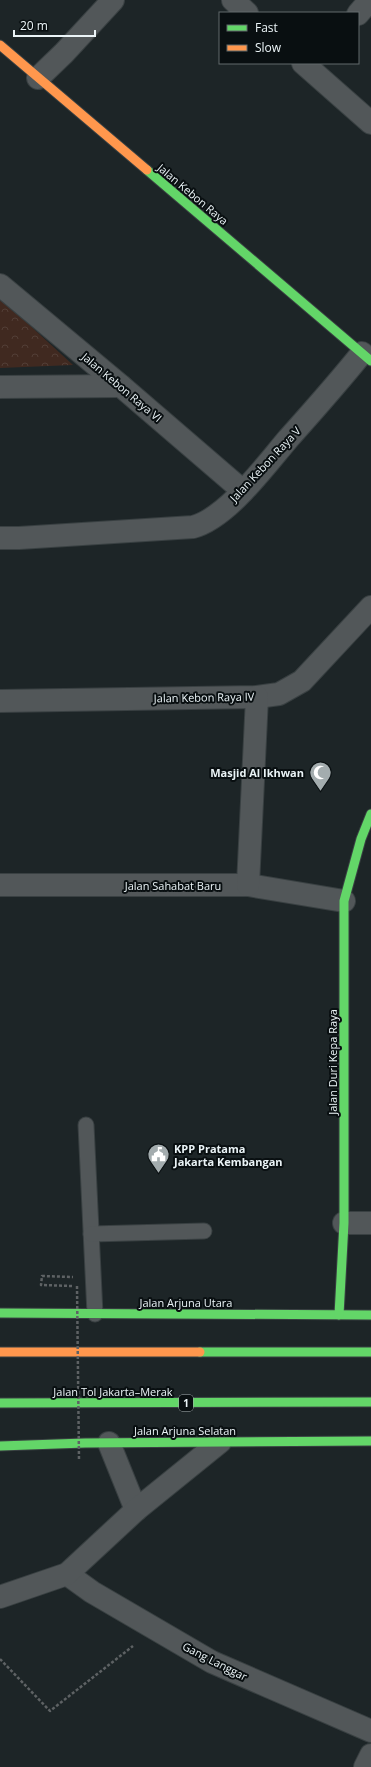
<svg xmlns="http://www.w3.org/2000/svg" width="371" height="1767" viewBox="0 0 371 1767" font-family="'Open Sans',sans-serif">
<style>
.park{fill:url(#park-crowns)}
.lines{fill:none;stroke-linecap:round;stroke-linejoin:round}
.lane-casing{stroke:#394042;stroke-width:17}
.street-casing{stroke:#394042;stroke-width:24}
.fast-casing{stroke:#394042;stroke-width:11}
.slow-casing{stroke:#394042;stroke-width:11}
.path{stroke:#5e6264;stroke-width:2.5;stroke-dasharray:3 2;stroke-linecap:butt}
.lane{stroke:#525759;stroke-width:15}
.street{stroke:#525759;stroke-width:22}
.fast{stroke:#63d668;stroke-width:9}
.slow{stroke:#ff974d;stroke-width:9}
.path-bridge{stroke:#5e6264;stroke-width:2.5;stroke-dasharray:3 2;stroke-linecap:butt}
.labels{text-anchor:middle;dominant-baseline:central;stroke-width:4;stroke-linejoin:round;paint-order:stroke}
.shield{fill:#090f11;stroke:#a7afb2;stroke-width:1}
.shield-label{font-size:10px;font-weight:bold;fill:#ebf4f7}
.street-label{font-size:11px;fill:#ebf4f7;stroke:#090f11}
.poi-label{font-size:11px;font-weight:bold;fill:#ebf4f7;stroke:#090f11;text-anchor:end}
</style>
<defs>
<pattern id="park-crowns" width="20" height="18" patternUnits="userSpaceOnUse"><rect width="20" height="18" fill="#402920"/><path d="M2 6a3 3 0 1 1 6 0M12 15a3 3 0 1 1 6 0" fill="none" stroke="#523e36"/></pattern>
</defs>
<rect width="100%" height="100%" fill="#1d2527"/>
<path class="park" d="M0,298l73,67 -73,3z"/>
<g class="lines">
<defs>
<g id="lane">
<path d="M86,1125l9,189"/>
<path d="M91,1234l113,-3"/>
</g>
<g id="street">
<path d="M233,0l14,13"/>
<path d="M358,14l12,-14"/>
<path d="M303,63l68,60"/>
<path d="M38,78l26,-25 49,-53"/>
<path d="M0,285l121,101 122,105"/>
<path d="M0,387l121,-1"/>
<path d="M0,538h19l174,-11c34,-9 72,-61 95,-88 25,-28 50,-56 74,-86"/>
<path d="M0,701l257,-4 22,-3 23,-13 69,-74"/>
<path d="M0,885h248l96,16"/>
<path d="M248,885l9,-188"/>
<path d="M344,1223h27"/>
<path d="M109,1443l27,67"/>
<path d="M67,1574l25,18 120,70 159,69"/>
<path d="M0,1597l67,-23 69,-64 84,-68"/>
<path d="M365,1767l6,-12"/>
</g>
<g id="fast">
<path d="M147,170l224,191"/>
<path d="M0,1313l371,2"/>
<path d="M339,1315l5,-92v-322l17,-62 10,-25"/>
<path d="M200,1352h171"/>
<path d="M0,1403l371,-1"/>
<path d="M0,1446l85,-3 286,-2"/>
</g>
<g id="slow">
<path d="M0,45l147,125"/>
<path d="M0,1352h200"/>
</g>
</defs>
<use href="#lane" class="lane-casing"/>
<use href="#street" class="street-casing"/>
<use href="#fast" class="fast-casing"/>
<use href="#slow" class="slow-casing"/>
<g class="path">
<path d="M72,1286l-31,-1 1,-9 31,1"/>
<path d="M0,1659l50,52 83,-65"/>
</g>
<use href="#lane" class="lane"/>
<use href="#street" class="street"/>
<use href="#fast" class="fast"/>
<use href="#slow" class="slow"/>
<path class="path-bridge" d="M77,1286l2,174"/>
</g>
<defs>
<symbol id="mosque-pin" viewBox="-11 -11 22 30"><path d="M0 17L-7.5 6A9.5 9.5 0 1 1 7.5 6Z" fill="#a3acae" stroke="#090f11"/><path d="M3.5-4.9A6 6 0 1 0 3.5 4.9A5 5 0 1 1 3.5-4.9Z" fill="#fff"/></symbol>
<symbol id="civic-pin" viewBox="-11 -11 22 30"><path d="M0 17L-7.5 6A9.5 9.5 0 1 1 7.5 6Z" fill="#a3acae" stroke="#090f11"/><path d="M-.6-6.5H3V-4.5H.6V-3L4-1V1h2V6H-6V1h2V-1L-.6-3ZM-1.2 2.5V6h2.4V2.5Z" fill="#fff"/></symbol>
</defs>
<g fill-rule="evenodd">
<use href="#mosque-pin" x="308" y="760" width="25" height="34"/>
<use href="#civic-pin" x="146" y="1142" width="25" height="34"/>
</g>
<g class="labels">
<rect class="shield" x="179" y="1395" width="14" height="16" rx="3"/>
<g class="shield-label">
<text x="186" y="1403">1</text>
</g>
<g class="street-label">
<text transform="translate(193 194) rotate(40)">Jalan Kebon Raya</text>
<text transform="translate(122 387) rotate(40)">Jalan Kebon Raya VI</text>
<text transform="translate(265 464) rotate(-47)">Jalan Kebon Raya V</text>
<text transform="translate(204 697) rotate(-1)">Jalan Kebon Raya IV</text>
<text x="173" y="885">Jalan Sahabat Baru</text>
<text transform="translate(332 1062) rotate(-90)">Jalan Duri Kepa Raya</text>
<text x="186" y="1302">Jalan Arjuna Utara</text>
<text x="113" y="1391">Jalan Tol Jakarta–Merak</text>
<text x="185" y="1430">Jalan Arjuna Selatan</text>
<text transform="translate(215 1661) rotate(27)">Gang Langgar</text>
</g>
<g class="poi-label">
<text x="304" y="772">Masjid Al Ikhwan</text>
<text x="174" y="1148" text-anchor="start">KPP Pratama<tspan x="174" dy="13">Jakarta Kembangan</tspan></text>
</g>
</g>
<rect x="219" y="12" width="140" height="52" fill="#090f11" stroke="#636b6d"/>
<rect x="227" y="25" width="20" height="6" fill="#63d668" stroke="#636b6d"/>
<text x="255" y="32" font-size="12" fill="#ebf4f7">Fast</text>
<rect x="227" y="45" width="20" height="6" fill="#ff974d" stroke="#636b6d"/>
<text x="255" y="52" font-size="12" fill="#ebf4f7">Slow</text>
<path d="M14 30v6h81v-6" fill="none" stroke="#ebf4f7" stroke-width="2"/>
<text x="20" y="30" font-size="12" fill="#ebf4f7" stroke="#090f11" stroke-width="3" paint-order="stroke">20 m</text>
</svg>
